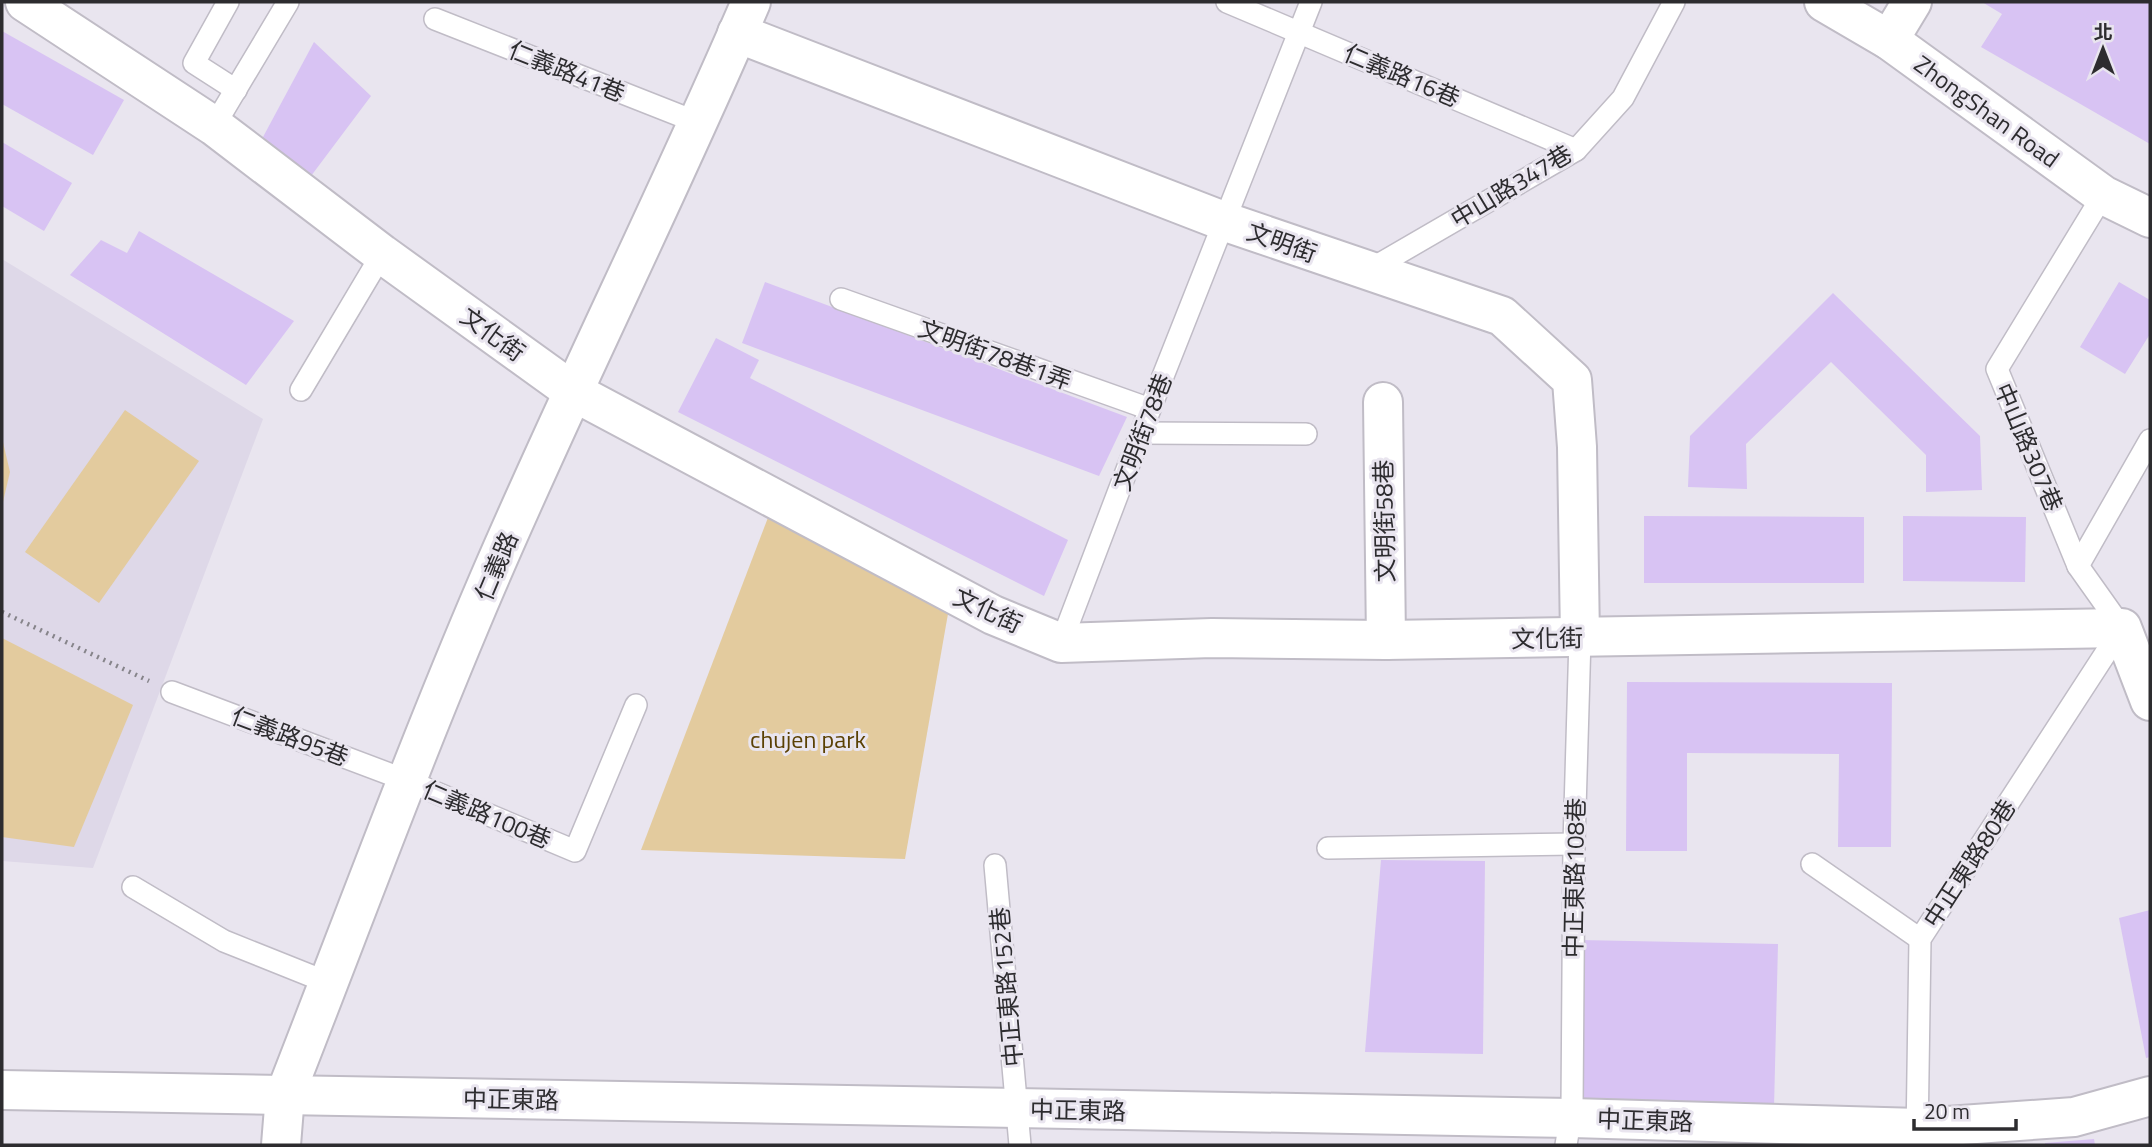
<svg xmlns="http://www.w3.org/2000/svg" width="2152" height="1147" viewBox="0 0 2152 1147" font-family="'Titillium Web','Noto Sans TC',sans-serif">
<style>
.built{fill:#ded8e8}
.green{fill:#e3cb9e}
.building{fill:#d8c3f3}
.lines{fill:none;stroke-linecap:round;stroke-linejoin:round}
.service-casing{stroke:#c0bcc6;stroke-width:24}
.minor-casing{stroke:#c0bcc6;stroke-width:42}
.tertiary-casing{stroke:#c0bcc6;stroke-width:42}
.secondary-casing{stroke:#c0bcc6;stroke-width:42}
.path{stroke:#86848a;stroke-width:4.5;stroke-dasharray:2 5;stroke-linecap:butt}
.service{stroke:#fff;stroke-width:21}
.minor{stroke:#fff;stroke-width:38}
.tertiary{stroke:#fff;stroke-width:38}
.secondary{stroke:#fff;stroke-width:38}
.labels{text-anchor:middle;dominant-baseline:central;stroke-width:6;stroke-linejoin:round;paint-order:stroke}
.street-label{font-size:24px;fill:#2d2c2f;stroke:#e9e5ef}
.park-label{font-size:24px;fill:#5a4003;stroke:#e9e5ef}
</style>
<rect width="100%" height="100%" fill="#e9e5ef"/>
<path class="built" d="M2,259l261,160 -170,449 -91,-7z"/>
<g class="green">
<path d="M125,410l74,51 -100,142 -74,-51z"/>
<path d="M2,438l8,34 -8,34z"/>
<path d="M769,515l180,93 -44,251 -264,-9z"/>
<path d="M2,638l131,67 -59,142 -72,-10z"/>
</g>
<g class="building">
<path d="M1982,2h168v142l-169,-97 21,-33z"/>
<path d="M2,31l122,69 -31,55 -91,-51z"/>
<path d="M314,42l57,54 -63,84 -38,-26 -7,-17z"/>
<path d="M2,142l70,41 -28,48 -42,-25z"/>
<path d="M139,231l155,90 -48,64 -176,-110 31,-35 26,13z"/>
<path d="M765,282l362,135 -28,59 -357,-133z"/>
<path d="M2119,282l31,18v34l-25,40 -45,-27z"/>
<path d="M1833,293l147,143 2,54 -56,2v-37l-95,-93 -85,82 1,45 -59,-2 2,-51z"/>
<path d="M716,338l43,22 -9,18 318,162 -24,56 -366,-184z"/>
<path d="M1644,516l220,1v66h-220z"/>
<path d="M1903,516l123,1 -1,65 -122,-1z"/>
<path d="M1627,682l265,1 -1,164h-53l1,-93 -152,-1v98h-61z"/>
<path d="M1381,860l104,1 -2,193 -118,-2z"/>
<path d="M2150,910v147l-4,1 -27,-140z"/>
<path d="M1580,940l198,4 -4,164 -197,-4z"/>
<path d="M2094,1139l1,6h-50v-2z"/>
</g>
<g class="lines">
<defs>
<g id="service">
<path d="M228,2l-34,61 42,27"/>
<path d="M1227,2l349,148"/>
<path d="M435,19l264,104"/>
<path d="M214,126l74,-124"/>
<path d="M1366,272l210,-122 47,-52 51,-96"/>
<path d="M841,299l309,110"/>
<path d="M301,390l81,-136"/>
<path d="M1141,433l165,1"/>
<path d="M2078,566l72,-126"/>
<path d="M1061,643l89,-234 161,-407"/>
<path d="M172,692l236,89 167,70 61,-146"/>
<path d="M1328,848l246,-4"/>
<path d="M1812,864l108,75"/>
<path d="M995,865l25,280"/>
<path d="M133,887l91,54 105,42"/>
<path d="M1917,1138l3,-199 202,-311 -44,-62 -81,-197 106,-174"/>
<path d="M1566,1145l6,-37 2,-264 6,-206"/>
</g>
<g id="minor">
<path d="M25,2l189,124 168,128 190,137 421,224 68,28 151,-5 174,2 736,-12 28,73"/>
<path d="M737,33l489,189 276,94 70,64 5,67 3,191"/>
<path d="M1889,40l23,-38"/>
<path d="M1383,402l3,238"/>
</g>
<g id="tertiary">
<path d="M1824,2l65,38 214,155 47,23"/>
<path d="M281,1145l4,-50c67,-171 130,-343 202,-511 84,-196 180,-386 264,-582"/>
</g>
<path id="secondary" d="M2,1090l1570,28 347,10 155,-11 76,-21"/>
</defs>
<use href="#service" class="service-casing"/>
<use href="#minor" class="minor-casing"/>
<use href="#tertiary" class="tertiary-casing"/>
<use href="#secondary" class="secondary-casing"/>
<path class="path" d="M2,612l147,69"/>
<use href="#service" class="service"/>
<use href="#minor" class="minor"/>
<use href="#tertiary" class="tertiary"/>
<use href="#secondary" class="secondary"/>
</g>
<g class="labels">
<g class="street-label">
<text transform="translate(567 71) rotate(22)">仁義路41巷</text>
<text transform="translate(1402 75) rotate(23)">仁義路16巷</text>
<text transform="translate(1987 111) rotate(36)">ZhongShan Road</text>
<text transform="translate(1511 186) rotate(-31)">中山路347巷</text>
<text transform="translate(1282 242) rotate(20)">文明街</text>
<text transform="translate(493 334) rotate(36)">文化街</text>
<text transform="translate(995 354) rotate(20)">文明街78巷1弄</text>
<text transform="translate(1142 432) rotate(-69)">文明街78巷</text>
<text transform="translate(2029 447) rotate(67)">中山路307巷</text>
<text transform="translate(1384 521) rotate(-91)">文明街58巷</text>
<text transform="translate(496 566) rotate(-67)">仁義路</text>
<text transform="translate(988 610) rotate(25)">文化街</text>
<text transform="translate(1547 638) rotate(-1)">文化街</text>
<text transform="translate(290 736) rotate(21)">仁義路95巷</text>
<text transform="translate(487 814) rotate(23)">仁義路100巷</text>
<text transform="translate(1969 863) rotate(-57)">中正東路80巷</text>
<text transform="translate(1574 878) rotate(-89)">中正東路108巷</text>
<text transform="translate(1006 987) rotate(-95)">中正東路152巷</text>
<text transform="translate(511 1099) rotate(1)">中正東路</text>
<text transform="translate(1078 1110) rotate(1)">中正東路</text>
<text transform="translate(1645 1120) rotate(2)">中正東路</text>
</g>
<g class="park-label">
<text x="808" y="739">chujen park</text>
</g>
</g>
<rect width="2152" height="1147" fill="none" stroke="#2d2c2f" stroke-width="7"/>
<g transform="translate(2103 49)" stroke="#e9e5ef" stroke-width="5" paint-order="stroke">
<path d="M0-5L12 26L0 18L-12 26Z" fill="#2d2c2f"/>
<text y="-10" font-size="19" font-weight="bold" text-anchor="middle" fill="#2d2c2f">北</text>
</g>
<path d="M1914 1119v10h102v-10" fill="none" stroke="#2d2c2f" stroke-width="3.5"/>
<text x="1924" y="1119" font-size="21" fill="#2d2c2f" stroke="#e9e5ef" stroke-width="5" paint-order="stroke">20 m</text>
</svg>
